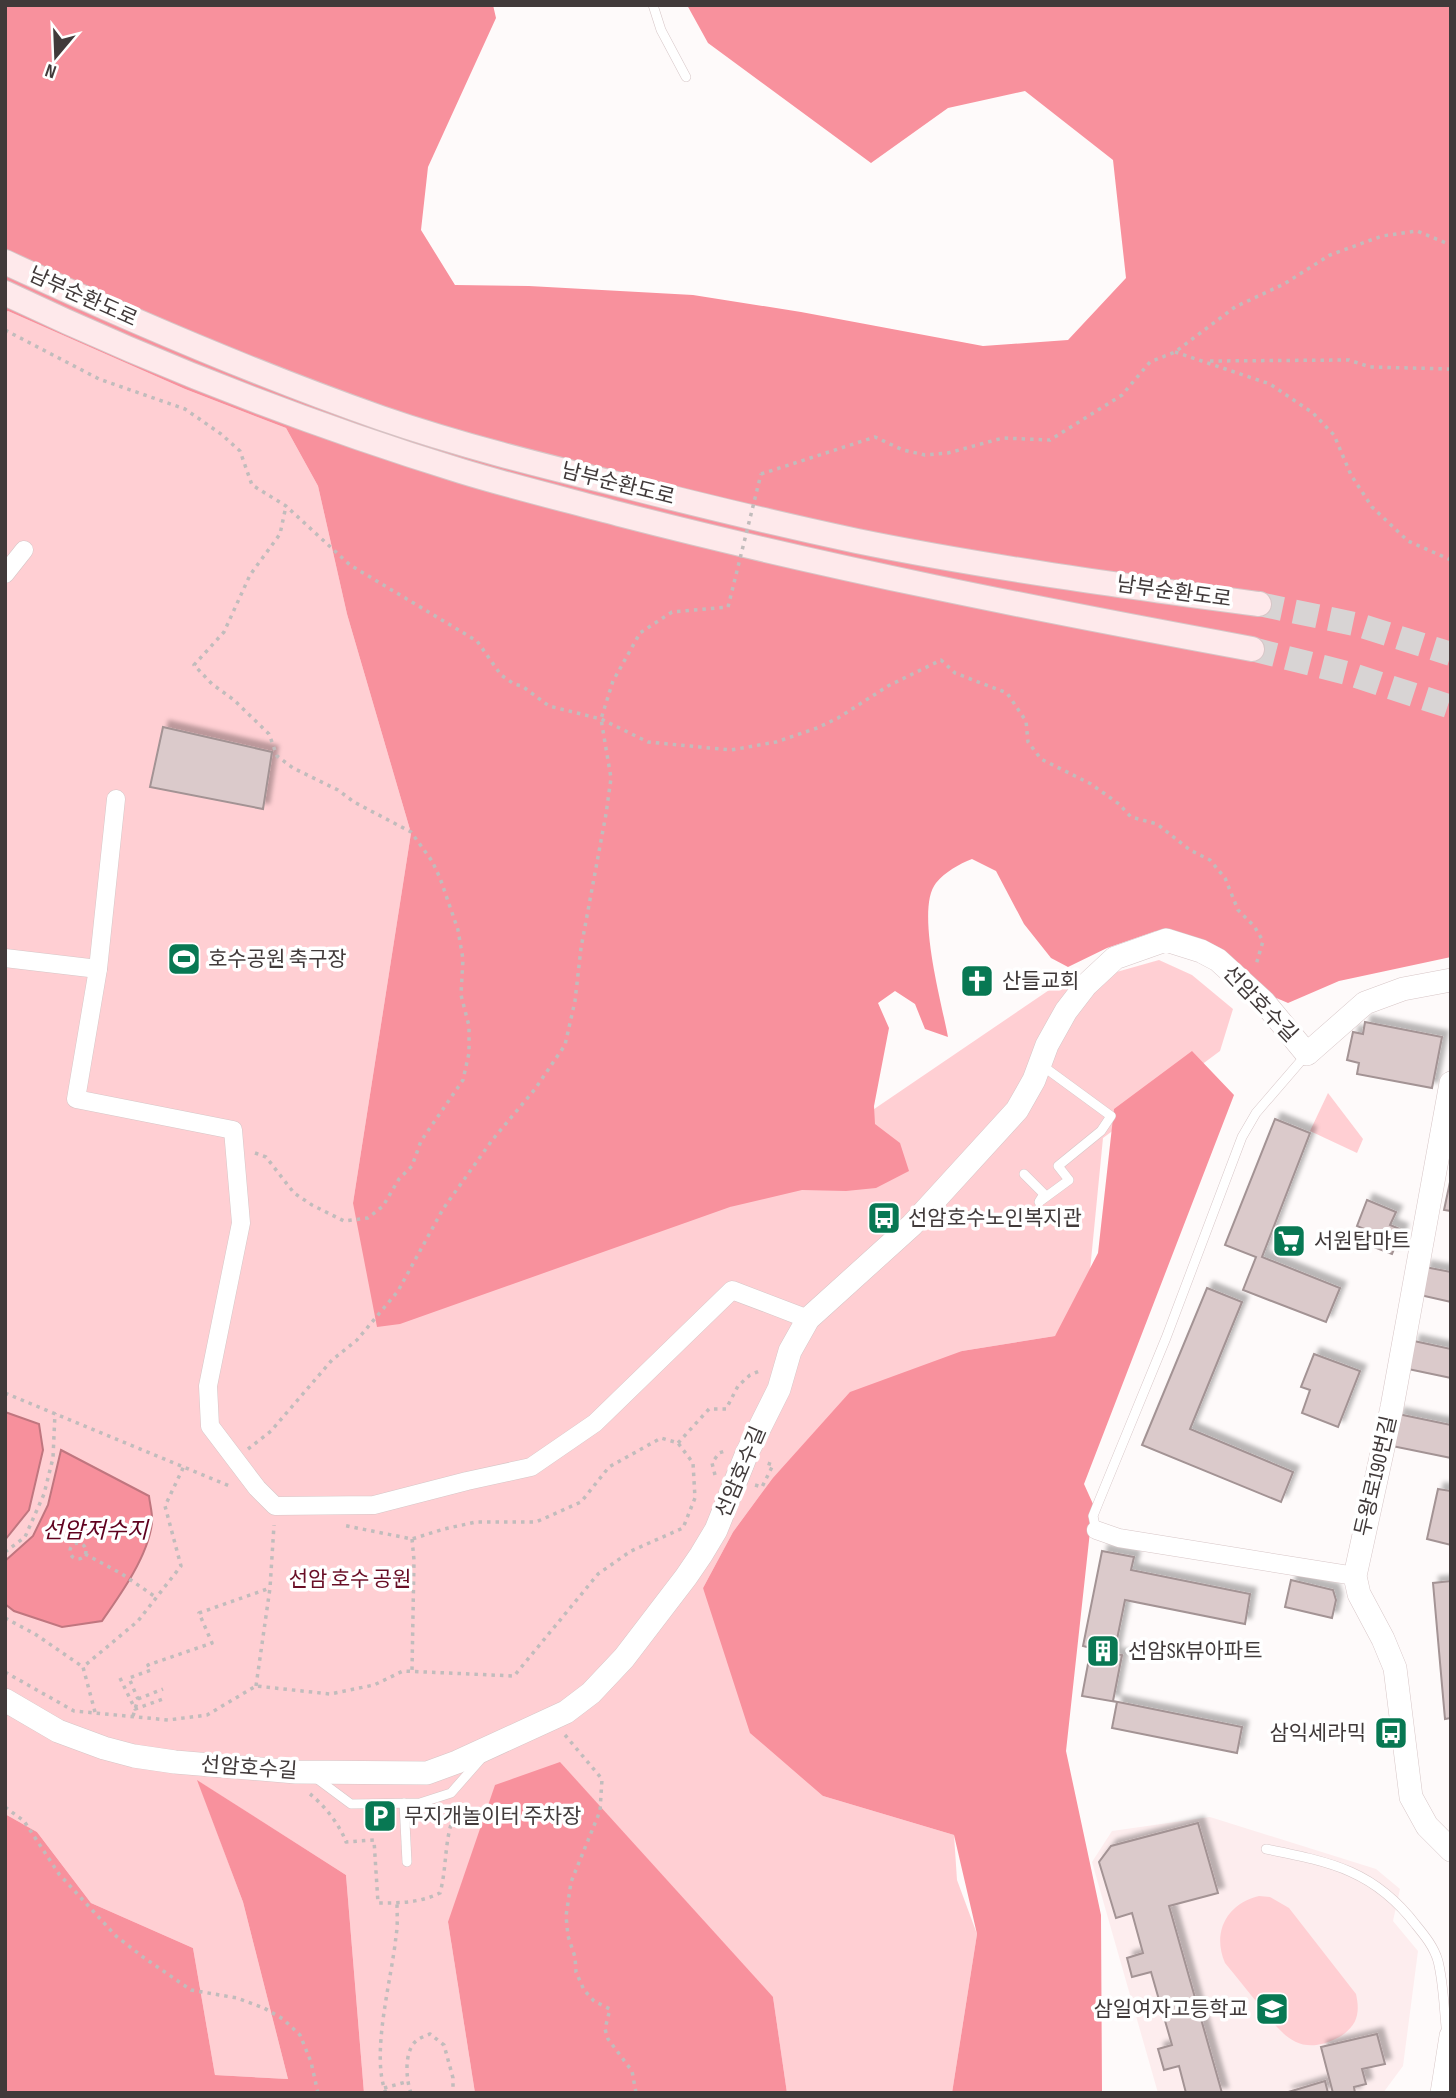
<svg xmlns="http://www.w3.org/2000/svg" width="1456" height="2098" viewBox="0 0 1456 2098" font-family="'Sofia Sans Condensed','Noto Sans KR',sans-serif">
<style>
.built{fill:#fdedee}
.green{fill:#ffcfd3}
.forest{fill:#f8919d}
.water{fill:#f7909c;stroke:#c0767f;stroke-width:2}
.building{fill:#dbcacb;stroke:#a39394;stroke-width:2;filter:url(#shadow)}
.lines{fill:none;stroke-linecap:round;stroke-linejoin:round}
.secondary-tunnel{stroke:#d8d4d4;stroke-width:24;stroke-dasharray:24 12;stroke-linecap:butt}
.service-casing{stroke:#d7c6c7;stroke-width:10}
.minor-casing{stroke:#d7c6c7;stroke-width:19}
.tertiary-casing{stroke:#d7c6c7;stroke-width:24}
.secondary-casing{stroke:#d7c6c7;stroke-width:26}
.path{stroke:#c1bcbc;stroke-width:3.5;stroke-dasharray:3.5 5;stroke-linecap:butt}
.service{stroke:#fff;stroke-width:9}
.minor{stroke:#fff;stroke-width:18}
.tertiary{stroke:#fff;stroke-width:23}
.secondary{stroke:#fee9eb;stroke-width:24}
.path-bridge{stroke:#c1bcbc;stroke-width:3.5;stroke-dasharray:3.5 5;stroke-linecap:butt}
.labels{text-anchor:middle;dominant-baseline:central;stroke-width:7;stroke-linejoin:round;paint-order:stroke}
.street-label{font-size:21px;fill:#413a3a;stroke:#fff}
.poi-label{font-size:21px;fill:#413a3a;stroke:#fff;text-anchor:start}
.park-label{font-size:21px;fill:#690e26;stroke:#fff}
.water-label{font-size:23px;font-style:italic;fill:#60021f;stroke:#fff}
</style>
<defs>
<filter id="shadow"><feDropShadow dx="6" dy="-6" stdDeviation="2" flood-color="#0004"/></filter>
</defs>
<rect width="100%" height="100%" fill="#fefafa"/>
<path class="built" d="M1210,1817l166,52 24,20 -7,32 25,30 -15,115 -20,27h-225l-66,-231 20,-31z"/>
<g class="green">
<path d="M8,311l177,78 101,39 32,58 29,128 64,219 -58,370 377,4 331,-225 52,-9 46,-13 33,15 41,34 -13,42 -117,87 -16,163 -32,35 -93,15 -190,128 -39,53 -30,56 120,208 131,39 3,45 20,54 -25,159h-165l-14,-96 -325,-75 27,171h-111l-18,-218 -148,-94 45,121 45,177 -73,-4 -22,-127 -102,-45 -54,-71 -32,-18v-1501z"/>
<path d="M1328,1093l35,46 -6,14 -47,-22z"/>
<path d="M1259,1896l11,1 19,11 67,86c4,18 2,31 -15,42 -41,23 -58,0 -81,-30 -12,-14 -23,-29 -35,-43 -13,-30 1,-59 34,-67z"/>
</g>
<g class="forest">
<path d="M5,5h488l3,13 -68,149 -7,63 34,55 74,1 164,9 108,17 182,34 85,-6 58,-62 -13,-118 -88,-69 -77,17 -77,55 -163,-120 -21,-38h764v952l-112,24 -51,22 -28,-12 -81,-58 -23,-2 -49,17 -39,19 -17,-9 -27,-34 -28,-53 -24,-12c-13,5 -27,13 -36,24 -21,26 6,121 12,154l-23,-8 -10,-25 -20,-13 -17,12 11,25 -15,78 1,18 25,19 9,28 -33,17 -30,3 -44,-1 -72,17 -330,117 -23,3 -24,-124 58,-370 -64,-219 -29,-128 -32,-58 -101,-39 -177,-78 -3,2z"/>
<path d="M1192,1051l42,44 -150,389 9,20 -27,247 35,164 1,178h-150l25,-159 -23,-99 -131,-39 -73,-63 -47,-145 30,-56 39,-53 78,-87 112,-41 93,-15 43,-83 16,-144z"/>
<path d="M560,1762l213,235 14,96h-312l-27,-171 47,-137z"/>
<path d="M197,1780l149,95 18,218h-359v-279l32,18 54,71 102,45 22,127 73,4 -45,-177z"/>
</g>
<g class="water">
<path d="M5,1412l34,12 4,26 -14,60 -24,30z"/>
<path d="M61,1450l88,46c1,9 4,19 3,27 -4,33 -31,71 -50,98l-40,6 -48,-16 -9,-7v-43l28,-25 15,-31z"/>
</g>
<g class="building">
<path d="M163,727l109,25 -9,57 -113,-22z"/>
<path d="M1365,1022l77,15 -10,51 -75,-14 2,-11 -12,-3 6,-28 10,2z"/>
<path d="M1275,1119l35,14 -48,124 78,31 -14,34 -83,-32 13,-33 -31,-12z"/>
<path d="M1450,1182h1v29l-7,-1z"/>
<path d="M1367,1200l29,12 -6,13 12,5 -10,24 -21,-8 5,-12 -19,-8z"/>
<path d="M1425,1267l26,5v30l-31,-7z"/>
<path d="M1207,1288l35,14 -52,127 103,43 -12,30 -139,-57z"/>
<path d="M1414,1341l37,8v29l-43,-9z"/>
<path d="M1314,1354l46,17 -22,56 -36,-14 8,-23 -9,-3z"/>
<path d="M1398,1414l53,11v33l-59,-12z"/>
<path d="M1438,1489l13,2v54l-24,-6z"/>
<path d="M1102,1551l32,6 -3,13 119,24 -5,30 -120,-24 -11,54 8,1 -9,46 129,26 -5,26 -125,-25 5,-26 -35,-6 9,-48 -8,-2z"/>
<path d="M1291,1580l42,10 3,10 -4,18 -47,-11z"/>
<path d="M1451,1581v137l-6,1 -12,-136z"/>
<path d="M1198,1823l20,70 -49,13 53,187h-36l-7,-27 -15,4 -6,-21 14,-4 -21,-73 -19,5 -5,-19 16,-5 -11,-40 -16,5 -17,-56 12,-16z"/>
<path d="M1377,2034l8,30 -23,5 4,15 -12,3 1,6h-22l-12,-46z"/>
<path d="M1325,2081l3,12h-43z"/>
</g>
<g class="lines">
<g class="secondary-tunnel">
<path d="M1259,604l100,21 92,29"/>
<path d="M1252,649l95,24 104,34"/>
</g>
<defs>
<g id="service">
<path d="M653,5l8,25 25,47"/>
<path d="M1024,1174l20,20 -5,8 30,-22 -11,-14 43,-35 10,-15 -71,-52"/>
<path d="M1096,1530l-3,-14 6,-15 67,-163 76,-201 14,-24 50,-58"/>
<path d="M316,1778l35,26 69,-1 31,-10 29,-33"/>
<path d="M404,1803l3,59"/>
<path d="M1266,1849c64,13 108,21 150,76 9,11 18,22 22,36 6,24 6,51 9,75"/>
</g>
<g id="minor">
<path d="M5,574l19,-24"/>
<path d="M116,799l-18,170 -22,130 157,31 8,93 -33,163 2,40 47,62 18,18 99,-1 93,-24 64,-14 64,-44 137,-133 76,29"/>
<path d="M5,958l93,11"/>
<path d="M1096,1530l23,8 236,38"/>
</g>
<g id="tertiary">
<path d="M1451,1083l-59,324 -37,169 4,18 24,45 12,29 16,129 16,29 24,24"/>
<path d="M5,1700l53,31 46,17 30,8 41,6 121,10 131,1 30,-11 109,-50 25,-19 33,-35 62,-81 15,-22 15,-25 31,-77 32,-64 11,-38 18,-32 104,-94 105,-115 17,-30 13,-35 19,-34 20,-26 29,-27 51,-18 35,11 17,9 46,42 43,52 58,-51 38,-14 48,-9"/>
<path d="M1442,2093l9,-57"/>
</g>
<g id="secondary">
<path d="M5,262c123,57 248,111 376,156 78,27 159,47 240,67 78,20 157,39 236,56 132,27 268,45 402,63"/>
<path d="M5,293c147,70 301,130 456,178 52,16 106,29 158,43 209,54 421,96 633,135"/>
</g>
</defs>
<use href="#service" class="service-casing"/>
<use href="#minor" class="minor-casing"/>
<use href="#tertiary" class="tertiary-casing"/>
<use href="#secondary" class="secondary-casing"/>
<g class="path">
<path d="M5,330l94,49 86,30 36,25 19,17 12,34 34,21 64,59 127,76 24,34 13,9 8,2 27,20 52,13 47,23 83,8 45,-8 41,-14 21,-10 50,-32 53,-26 14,13 52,20 19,28 2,21 13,17 50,25 28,20 12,13 26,7 33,26 20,10 15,18 13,32 16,16 9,15 -7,24"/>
<path d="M1175,352l95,32 43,29 21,22 17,40 21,32 36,34 43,19"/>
<path d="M1210,361l139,-1 21,7 81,2"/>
<path d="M761,474l114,-37 28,13 22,5 23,-2 55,-15 47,2 72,-45 28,-33 25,-10 60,-45 49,-23 46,-29 52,-19 35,-5 34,14"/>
<path d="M255,1153l11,4 28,36 18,12 32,16 24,-3 15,-12 16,-27 13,-13 9,-25 42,-61 6,-27v-27l-8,-31 2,-36 -5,-29 -18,-52 -8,-17 -21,-29 -57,-30 -16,-12 -45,-22 -16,-12 -8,-22 -35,-34 -22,-16 -18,-19 30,-33 26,-57 30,-41 6,-28"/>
<path d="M5,1393l227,94"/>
<path d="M678,1443l31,-34h17l12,-23 12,-11 12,-5"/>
<path d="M248,1449l23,-18 61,-71 25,-20 41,-49 45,-82 50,-70 42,-50 30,-44 10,-44 6,-53 25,-134 5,-36 -10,-59 12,-38 27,-48 32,-21 56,-5"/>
<path d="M715,1475l-3,-12 7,-10 6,-2"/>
<path d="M755,1485l7,2 11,-22 -9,-3"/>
<path d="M412,1539l2,21 -2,110"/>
<circle cx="78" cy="1551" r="8"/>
<path d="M5,1552l20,-15 19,-43 9,-36 2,-45"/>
<path d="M85,1554l37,20 35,24"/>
<path d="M5,1618l30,16 48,33"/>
<path d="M5,1672l69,39 94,9 39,-5 49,-29 74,8 44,-9 29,-14 111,5 84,-102 33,-23 52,-23 12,-30 -2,-35 -15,-20 -17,-5 -52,29 -28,35 -45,20h-60l-32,7 -32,10 -70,-14"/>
<path d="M120,1678l15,31 31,-11"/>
<path d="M256,1686l14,-98 4,-63"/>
<path d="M138,1699l25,-10"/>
<path d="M95,1712l-12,-45 55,-46 43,-55 -16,-60 19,-40"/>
<path d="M133,1716l5,-17 -9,-21 22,-8 -3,-5 64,-22 -13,-30 71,-25"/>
<path d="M565,1735l37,44 -2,32 -29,71 -5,34 2,20 7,21 1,15 8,18 10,11 16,8 -5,20 3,10 24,32 4,22"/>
<path d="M310,1794c14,11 30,31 36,48l28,-2 4,63c22,0 41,0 62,-10 8,-29 3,-60 19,-88"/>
<path d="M5,1807l19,14 35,53 57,62 27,21 48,33 46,8 27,10 19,11 17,16 11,27 7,31"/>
<path d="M384,2088l22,-6"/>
<path d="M386,2093c-16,-38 6,-115 10,-157 2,-11 1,-22 1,-33"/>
<path d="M411,2093c-5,-13 -7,-40 4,-51 4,-4 10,-6 15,-8l14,11 9,33v15"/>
</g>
<use href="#service" class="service"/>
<use href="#minor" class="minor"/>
<use href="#tertiary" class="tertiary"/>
<use href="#secondary" class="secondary"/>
<path class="path-bridge" d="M728,607l33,-133"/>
</g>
<defs>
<symbol id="stadium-square" viewBox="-11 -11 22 22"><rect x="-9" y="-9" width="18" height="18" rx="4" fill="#087853" stroke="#fff"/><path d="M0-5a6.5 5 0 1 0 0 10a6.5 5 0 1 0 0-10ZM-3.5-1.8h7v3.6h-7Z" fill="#fff"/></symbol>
<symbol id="church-square" viewBox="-11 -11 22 22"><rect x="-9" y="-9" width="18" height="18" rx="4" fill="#087853" stroke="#fff"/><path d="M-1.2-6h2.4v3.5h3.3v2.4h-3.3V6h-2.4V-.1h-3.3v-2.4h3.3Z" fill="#fff"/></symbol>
<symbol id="bus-square" viewBox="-11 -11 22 22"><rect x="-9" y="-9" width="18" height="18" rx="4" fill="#087853" stroke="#fff"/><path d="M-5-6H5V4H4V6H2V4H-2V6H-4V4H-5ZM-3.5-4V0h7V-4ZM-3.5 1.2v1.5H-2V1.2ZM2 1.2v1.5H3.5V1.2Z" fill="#fff"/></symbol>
<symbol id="supermarket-square" viewBox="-11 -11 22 22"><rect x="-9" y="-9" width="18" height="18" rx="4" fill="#087853" stroke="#fff"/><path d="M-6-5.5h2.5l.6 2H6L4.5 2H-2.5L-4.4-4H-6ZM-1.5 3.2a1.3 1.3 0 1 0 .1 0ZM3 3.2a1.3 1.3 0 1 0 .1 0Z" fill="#fff"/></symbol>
<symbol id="building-square" viewBox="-11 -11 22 22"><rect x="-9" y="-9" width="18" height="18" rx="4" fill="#087853" stroke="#fff"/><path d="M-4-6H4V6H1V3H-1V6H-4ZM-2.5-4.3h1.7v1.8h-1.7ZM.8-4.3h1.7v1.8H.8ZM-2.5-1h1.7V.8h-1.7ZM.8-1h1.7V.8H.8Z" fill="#fff"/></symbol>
<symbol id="parking-square" viewBox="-11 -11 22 22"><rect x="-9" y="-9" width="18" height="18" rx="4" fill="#087853" stroke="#fff"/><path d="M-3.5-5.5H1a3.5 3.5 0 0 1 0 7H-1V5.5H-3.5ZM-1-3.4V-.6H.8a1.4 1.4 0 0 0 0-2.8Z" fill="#fff"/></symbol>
<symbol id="school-square" viewBox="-11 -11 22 22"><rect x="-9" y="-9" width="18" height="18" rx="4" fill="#087853" stroke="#fff"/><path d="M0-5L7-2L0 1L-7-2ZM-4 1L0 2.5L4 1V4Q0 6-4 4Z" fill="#fff"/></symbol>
</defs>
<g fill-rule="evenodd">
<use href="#stadium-square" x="165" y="940" width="38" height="38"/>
<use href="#church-square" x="958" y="962" width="38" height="38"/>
<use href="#bus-square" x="865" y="1199" width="38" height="38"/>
<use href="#supermarket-square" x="1270" y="1222" width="38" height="38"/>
<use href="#building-square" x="1084" y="1632" width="38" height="38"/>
<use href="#bus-square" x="1372" y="1714" width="38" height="38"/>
<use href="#parking-square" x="361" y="1797" width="38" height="38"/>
<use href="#school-square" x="1253" y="1990" width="38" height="38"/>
</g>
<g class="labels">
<g class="street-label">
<text transform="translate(83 297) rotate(24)">남부순환도로</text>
<text transform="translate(618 484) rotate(14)">남부순환도로</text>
<text transform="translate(1174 592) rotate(8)">남부순환도로</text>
<text transform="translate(1260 1004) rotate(46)">선암호수길</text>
<text transform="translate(741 1472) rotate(-67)">선암호수길</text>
<text transform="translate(1376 1476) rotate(-77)">두왕로190번길</text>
<text transform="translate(249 1768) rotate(4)">선암호수길</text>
</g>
<g class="poi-label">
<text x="208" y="959">호수공원 축구장</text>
<text x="1002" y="981">산들교회</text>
<text x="908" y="1218">선암호수노인복지관</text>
<text x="1314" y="1241">서원탑마트</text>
<text x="1128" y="1651">선암SK뷰아파트</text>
<text x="1366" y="1733" text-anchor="end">삼익세라믹</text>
<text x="404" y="1816">무지개놀이터 주차장</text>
<text x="1248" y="2009" text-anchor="end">삼일여자고등학교</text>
</g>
<g class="park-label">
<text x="350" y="1579">선암 호수 공원</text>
</g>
<g class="water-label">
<text x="95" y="1531">선암저수지</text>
</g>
</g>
<rect width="1456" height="2098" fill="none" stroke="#413a3a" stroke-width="14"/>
<g transform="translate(56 56) rotate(199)" stroke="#ffffff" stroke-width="5" paint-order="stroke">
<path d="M0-5L12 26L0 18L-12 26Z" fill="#413a3a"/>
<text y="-10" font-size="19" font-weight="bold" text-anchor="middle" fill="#413a3a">N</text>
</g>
</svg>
